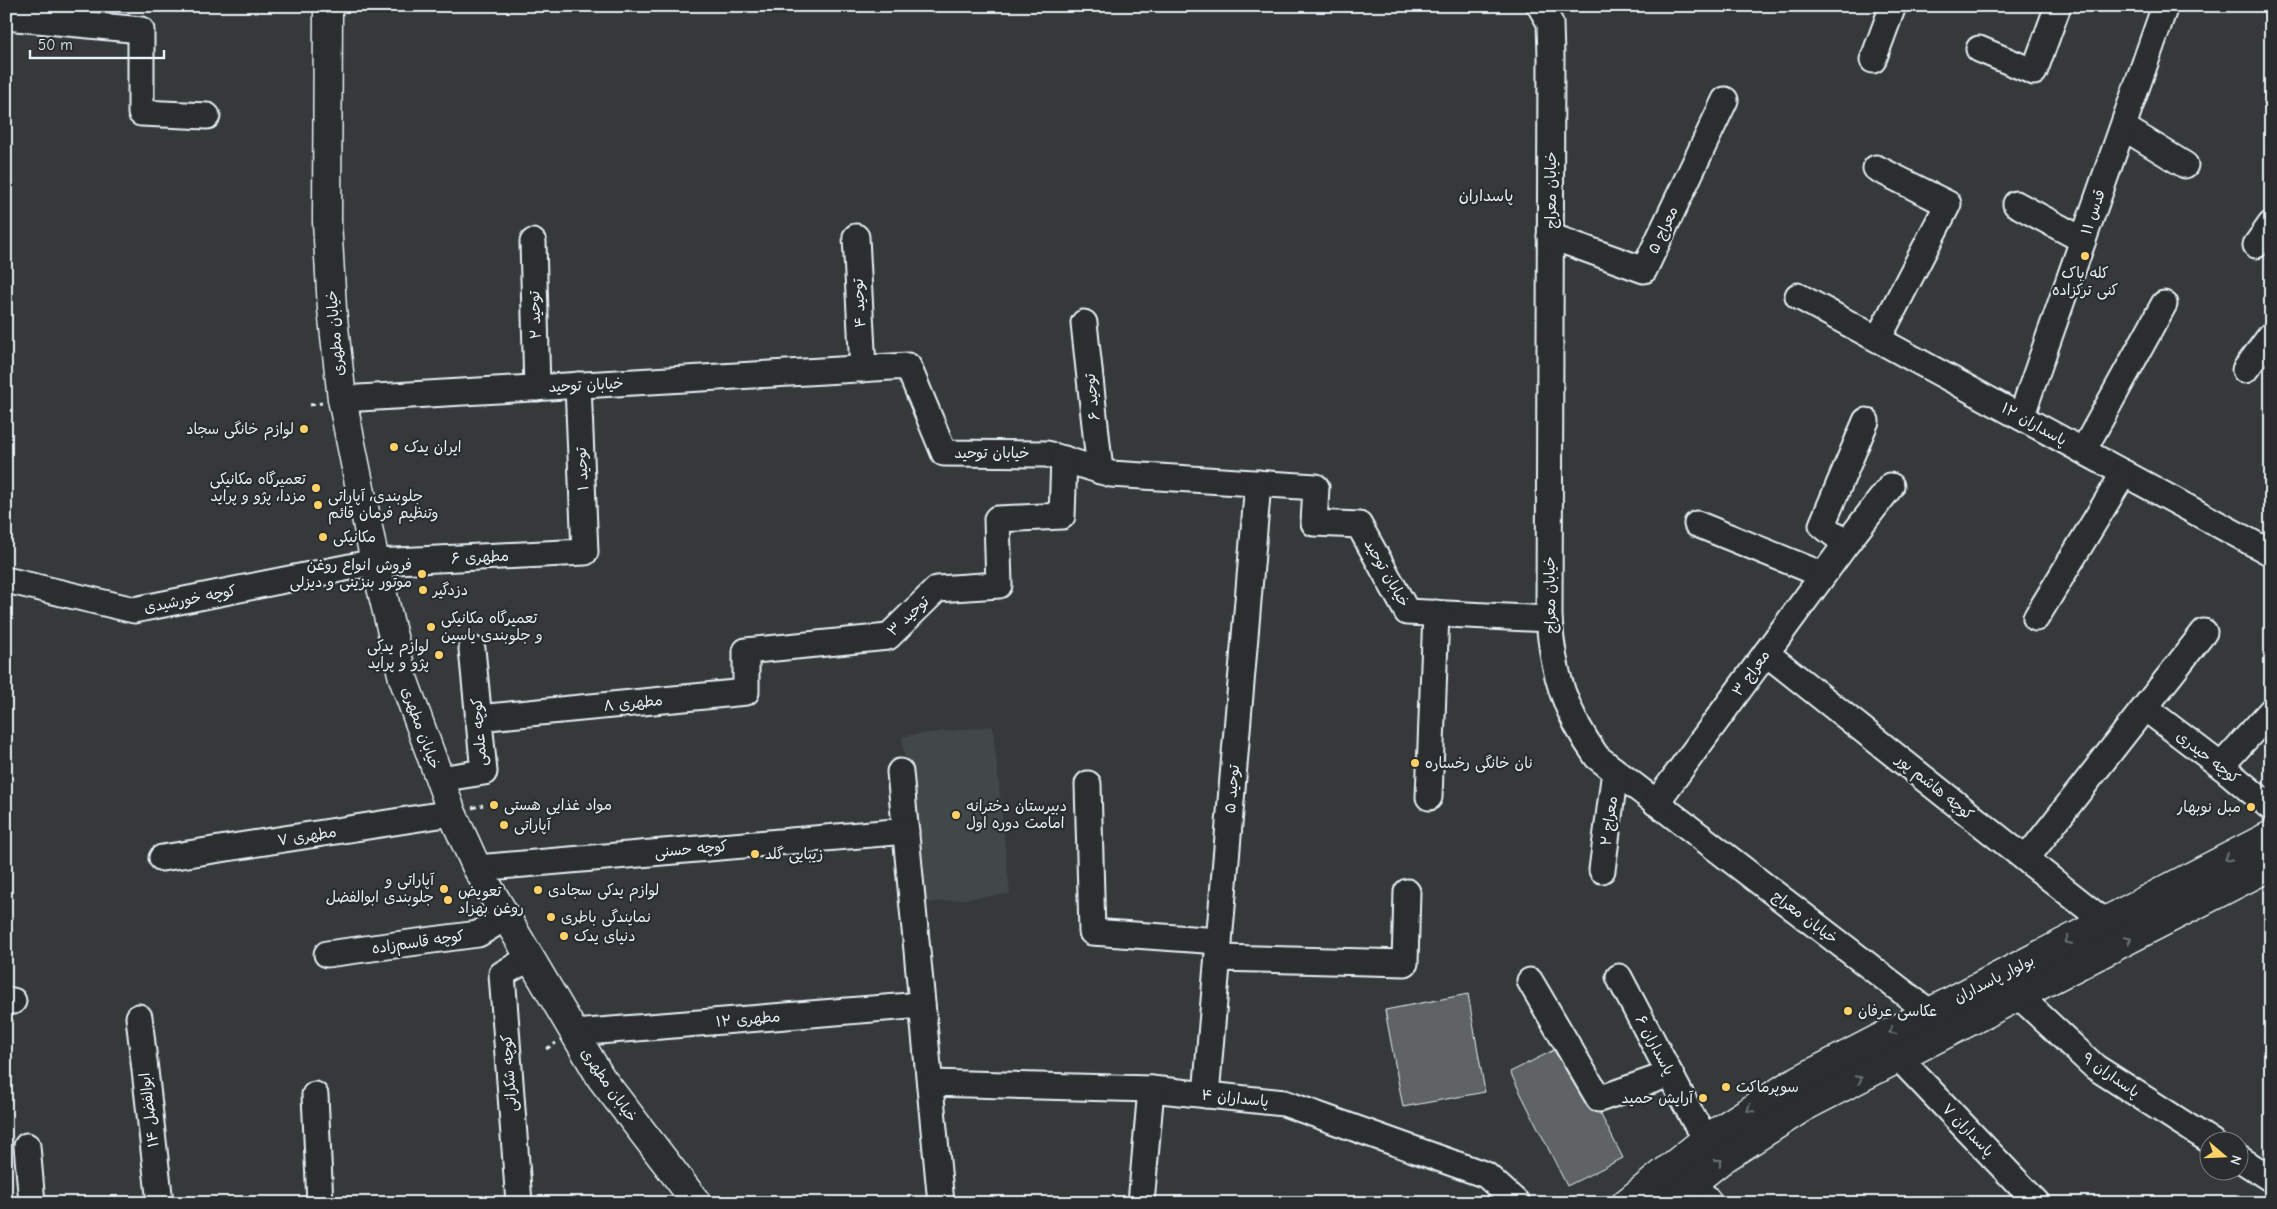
<svg xmlns="http://www.w3.org/2000/svg" width="2277" height="1209" viewBox="0 0 2277 1209" font-family="'Comic Neue','Playpen Sans Arabic',sans-serif">
<style>
.built{fill:#424647}
.building{fill:#5f6365;stroke:#e8f1f8}
.lines{fill:none;stroke-linecap:round;stroke-linejoin:round}
.minor-casing{stroke:#e8f1f8;stroke-width:29}
.major-casing{stroke:#e8f1f8;stroke-width:31}
.path{stroke:#e8f1f8;stroke-width:3;stroke-dasharray:5 4;stroke-linecap:butt}
.minor{stroke:#2a2d2e;stroke-width:25}
.major{stroke:#2a2d2e;stroke-width:28}
.oneway{stroke:#6c7275}
.poi-dot{fill:#ffd166;stroke:#2a2d2e;stroke-width:2}
.labels{text-anchor:middle;dominant-baseline:central;stroke-width:4.5;stroke-linejoin:round;paint-order:stroke}
.street-label{font-size:15px;fill:#e8f1f8;stroke:#2a2d2e}
.poi-label{font-size:15px;fill:#e8f1f8;stroke:#2a2d2e;text-anchor:start}
.neighbourhood-label{font-size:16px;fill:#e8f1f8;stroke:#2a2d2e}
</style>
<rect width="100%" height="100%" fill="#35393a"/>
<filter id="ink" filterUnits="userSpaceOnUse"><feTurbulence type="fractalNoise" baseFrequency=".02" numOctaves="2"/><feDisplacementMap in="SourceGraphic" scale="10" xChannelSelector="R" yChannelSelector="G"/><feConvolveMatrix kernelMatrix="1 2 1 2 8 2 1 2 1" color-interpolation-filters="sRGB"/></filter>
<g filter="url(#ink)">
<path class="built" d="M993,726l17,168 -90,10 -18,-168z"/>
<g class="building">
<path d="M1468,994l17,98 -82,15 -18,-97z"/>
<path d="M1554,1050l33,56 4,5 9,2 23,45 -56,28 -57,-114z"/>
</g>
<g class="lines">
<defs>
<g id="minor">
<path d="M1540,6l10,17 1,34 -2,562c4,55 16,93 48,138l332,255"/>
<path d="M6,17l135,13v83l66,3"/>
<path d="M1979,49l55,23 24,-66"/>
<path d="M1873,60l20,-54"/>
<path d="M2123,127l62,38"/>
<path d="M1876,168l72,36 -70,135"/>
<path d="M2016,204l67,36"/>
<path d="M1550,236l94,34 81,-170"/>
<path d="M856,237l7,132"/>
<path d="M533,242l4,146"/>
<path d="M2256,245l15,-21"/>
<path d="M1798,296l473,257"/>
<path d="M1084,323l16,148"/>
<path d="M2245,370l26,-35"/>
<path d="M342,399l566,-33 36,87 103,1 64,20 205,13 -2,36 45,2 48,87 142,7"/>
<path d="M2021,417l144,-411"/>
<path d="M2083,451l81,-147"/>
<path d="M1697,524l126,51"/>
<path d="M1846,544l-24,-19 44,-104"/>
<path d="M6,580l128,30 241,-48 210,-10 -7,-167"/>
<path d="M2036,618l88,-145"/>
<path d="M1766,653l339,269"/>
<path d="M2145,708l76,58 50,42"/>
<path d="M478,718l268,-26v-41l142,-14 49,-48 62,-4 -2,-66 65,-3 2,-57"/>
<path d="M2221,766l50,-55"/>
<path d="M900,772l41,431"/>
<path d="M439,779l45,-7 -12,-123"/>
<path d="M1088,784l4,148 127,9"/>
<path d="M1429,797l7,-184"/>
<path d="M1656,803l190,-259 45,-58"/>
<path d="M162,858l290,-45"/>
<path d="M2026,859l178,-227"/>
<path d="M477,868l429,-37"/>
<path d="M1602,870l13,-99"/>
<path d="M327,954l151,-20 28,-17"/>
<path d="M1218,958l187,5 2,-71"/>
<path d="M1619,977l75,143 13,18"/>
<path d="M1530,981l69,118 71,-25"/>
<path d="M2019,996l76,71 117,75"/>
<path d="M6,1000l7,1"/>
<path d="M139,1017l21,186"/>
<path d="M574,1033l348,-28"/>
<path d="M1899,1058l138,145"/>
<path d="M930,1083l221,6 133,14 202,72 31,28"/>
<path d="M315,1095l5,108"/>
<path d="M1206,1095l52,-612"/>
<path d="M27,1146l5,57"/>
<path d="M2240,1159l31,20"/>
<path d="M1693,1182l17,21"/>
<path d="M519,1203l-17,-229 28,-16"/>
<path d="M1141,1203l10,-114"/>
</g>
<g id="major">
<path d="M328,6l-1,215 5,88 10,90 33,163 28,116 49,135 25,55 124,210 96,125"/>
<path d="M1626,1203l81,-65 84,-54 480,-249"/>
<path d="M1667,1203l56,-44 81,-52 467,-241"/>
</g>
</defs>
<use href="#minor" class="minor-casing"/>
<use href="#major" class="major-casing"/>
<g class="path">
<path d="M310,405l12,-2"/>
<path d="M472,808l11,-3"/>
<path d="M546,1049l10,-6"/>
</g>
<use href="#minor" class="minor"/>
<use href="#major" class="major"/>
</g>
<defs><path id="oneway-chevron" d="M-2-3.5L2.5 0L-2 3.5" fill="none" stroke-width="1.6" stroke-linecap="round" stroke-linejoin="round" transform="scale(1.25)"/></defs>
<g class="oneway">
<use href="#oneway-chevron" transform="translate(2228 858) rotate(152)"/>
<use href="#oneway-chevron" transform="translate(2128 940) rotate(-27)"/>
<use href="#oneway-chevron" transform="translate(2068 941) rotate(153)"/>
<use href="#oneway-chevron" transform="translate(1892 1031) rotate(153)"/>
<use href="#oneway-chevron" transform="translate(1859 1079) rotate(-27)"/>
<use href="#oneway-chevron" transform="translate(1750 1109) rotate(148)"/>
<use href="#oneway-chevron" transform="translate(1719 1162) rotate(-37)"/>
</g>
</g>
<g class="poi-dot">
<circle cx="2085" cy="256" r="5"/>
<circle cx="304" cy="429" r="5"/>
<circle cx="394" cy="447" r="5"/>
<circle cx="316" cy="488" r="5"/>
<circle cx="318" cy="505" r="5"/>
<circle cx="323" cy="537" r="5"/>
<circle cx="422" cy="574" r="5"/>
<circle cx="423" cy="590" r="5"/>
<circle cx="431" cy="627" r="5"/>
<circle cx="439" cy="655" r="5"/>
<circle cx="1415" cy="763" r="5"/>
<circle cx="494" cy="805" r="5"/>
<circle cx="2251" cy="807" r="5"/>
<circle cx="956" cy="815" r="5"/>
<circle cx="504" cy="825" r="5"/>
<circle cx="755" cy="854" r="5"/>
<circle cx="444" cy="889" r="5"/>
<circle cx="538" cy="890" r="5"/>
<circle cx="448" cy="900" r="5"/>
<circle cx="551" cy="917" r="5"/>
<circle cx="564" cy="936" r="5"/>
<circle cx="1848" cy="1011" r="5"/>
<circle cx="1726" cy="1087" r="5"/>
<circle cx="1703" cy="1098" r="5"/>
</g>
<g class="labels">
<g class="street-label">
<text transform="translate(1551 190) rotate(-90)">خیابان معراج</text>
<text transform="translate(2093 212) rotate(-71)">قدس ۱۱</text>
<text transform="translate(1663 230) rotate(-65)">معراج ۵</text>
<text transform="translate(859 303) rotate(-93)">توحید ۴</text>
<text transform="translate(535 315) rotate(-92)">توحید ۲</text>
<text transform="translate(335 333) rotate(-95)">خیابان مطهری</text>
<text transform="translate(586 385) rotate(-3)">خیابان توحید</text>
<text transform="translate(1092 397) rotate(-96)">توحید ۶</text>
<text transform="translate(2034 424) rotate(29)">پاسداران ۱۲</text>
<text x="992" y="453">خیابان توحید</text>
<text transform="translate(582 469) rotate(-93)">توحید ۱</text>
<text transform="translate(480 557) rotate(-3)">مطهری ۶</text>
<text transform="translate(1387 573) rotate(60)">خیابان توحید</text>
<text transform="translate(1550 595) rotate(-91)">خیابان معراج</text>
<text transform="translate(190 599) rotate(-11)">کوچه خورشیدی</text>
<text transform="translate(908 616) rotate(-43)">توحید ۳</text>
<text transform="translate(1751 673) rotate(-54)">معراج ۳</text>
<text transform="translate(633 703) rotate(-6)">مطهری ۸</text>
<text transform="translate(421 728) rotate(70)">خیابان مطهری</text>
<text transform="translate(479 732) rotate(-94)">کوچه علمی</text>
<text transform="translate(2208 757) rotate(38)">کوچه حیدری</text>
<text transform="translate(1935 787) rotate(39)">کوچه هاشم پور</text>
<text transform="translate(1232 789) rotate(-85)">توحید ۵</text>
<text transform="translate(1609 821) rotate(-82)">معراج ۲</text>
<text transform="translate(307 836) rotate(-9)">مطهری ۷</text>
<text transform="translate(691 849) rotate(-5)">کوچه حسنی</text>
<text transform="translate(1805 917) rotate(37)">خیابان معراج</text>
<text transform="translate(418 942) rotate(-8)">کوچه قاسم‌زاده</text>
<text transform="translate(1994 979) rotate(-27)">بولوار پاسداران</text>
<text transform="translate(748 1019) rotate(-5)">مطهری ۱۲</text>
<text transform="translate(1655 1045) rotate(62)">پاسداران ۶</text>
<text transform="translate(509 1073) rotate(-94)">کوچه شکرانی</text>
<text transform="translate(2111 1075) rotate(35)">پاسداران ۹</text>
<text transform="translate(609 1085) rotate(55)">خیابان مطهری</text>
<text transform="translate(1235 1098) rotate(6)">پاسداران ۴</text>
<text transform="translate(149 1110) rotate(-97)">ابوالفضل ۱۴</text>
<text transform="translate(1968 1130) rotate(46)">پاسداران ۷</text>
</g>
<g class="poi-label">
<text x="2085" y="273" text-anchor="middle">کله پاک<tspan x="2085" dy="17">کنی ترکزاده</tspan></text>
<text x="294" y="429" text-anchor="end">لوازم خانگی سجاد</text>
<text x="404" y="447">ایران یدک</text>
<text x="306" y="479" text-anchor="end">تعمیرگاه مکانیکی<tspan x="306" dy="17">مزدا، پژو و پراید</tspan></text>
<text x="328" y="496">جلوبندی، آپاراتی<tspan x="328" dy="17">وتنظیم فرمان قائم</tspan></text>
<text x="333" y="537">مکانیکی</text>
<text x="412" y="565" text-anchor="end">فروش انواع روغن<tspan x="412" dy="17">موتور بنزینی و دیزلی</tspan></text>
<text x="433" y="590">دزدگیر</text>
<text x="441" y="618">تعمیرگاه مکانیکی<tspan x="441" dy="17">و جلوبندی یاسین</tspan></text>
<text x="429" y="646" text-anchor="end">لوازم یدکی<tspan x="429" dy="17">پژو و پراید</tspan></text>
<text x="1425" y="763">نان خانگی رخساره</text>
<text x="504" y="805">مواد غذایی هستی</text>
<text x="966" y="806">دبیرستان دخترانه<tspan x="966" dy="17">امامت دوره اول</tspan></text>
<text x="2241" y="807" text-anchor="end">مبل نوبهار</text>
<text x="514" y="825">آپاراتی</text>
<text x="765" y="854">زیبایی گلد</text>
<text x="434" y="880" text-anchor="end">آپاراتی و<tspan x="434" dy="17">جلوبندی ابوالفضل</tspan></text>
<text x="548" y="890">لوازم یدکی سجادی</text>
<text x="458" y="891">تعویض<tspan x="458" dy="17">روغن بهزاد</tspan></text>
<text x="561" y="917">نمایندگی باطری</text>
<text x="574" y="936">دنیای یدک</text>
<text x="1858" y="1011">عکاسی عرفان</text>
<text x="1736" y="1087">سوپرماکت</text>
<text x="1693" y="1098" text-anchor="end">آرایش حمید</text>
</g>
<g class="neighbourhood-label">
<text x="1486" y="196">پاسداران</text>
</g>
</g>
<rect width="2277" height="1209" fill="none" stroke="#2a2d2e" stroke-width="25"/>
<rect x="12" y="12" width="2252" height="1184" fill="none" stroke="#e8f1f8" stroke-width="2" filter="url(#ink)"/>
<g transform="translate(2224 1156) rotate(109)"><circle r="24" fill="#2a2d2e" stroke="#767b7f"/>
<path d="M0-4L9 19L0 12L-9 19Z" fill="#ffd166"/>
<text y="-8" font-size="14" font-weight="bold" text-anchor="middle" fill="#e8f1f8">N</text>
</g>
<path d="M30 50v8h134v-8" fill="none" stroke="#e8f1f8" stroke-width="2.5"/>
<text x="38" y="50" font-size="15" fill="#e8f1f8" stroke="#2a2d2e" stroke-width="4" paint-order="stroke">50 m</text>
</svg>
